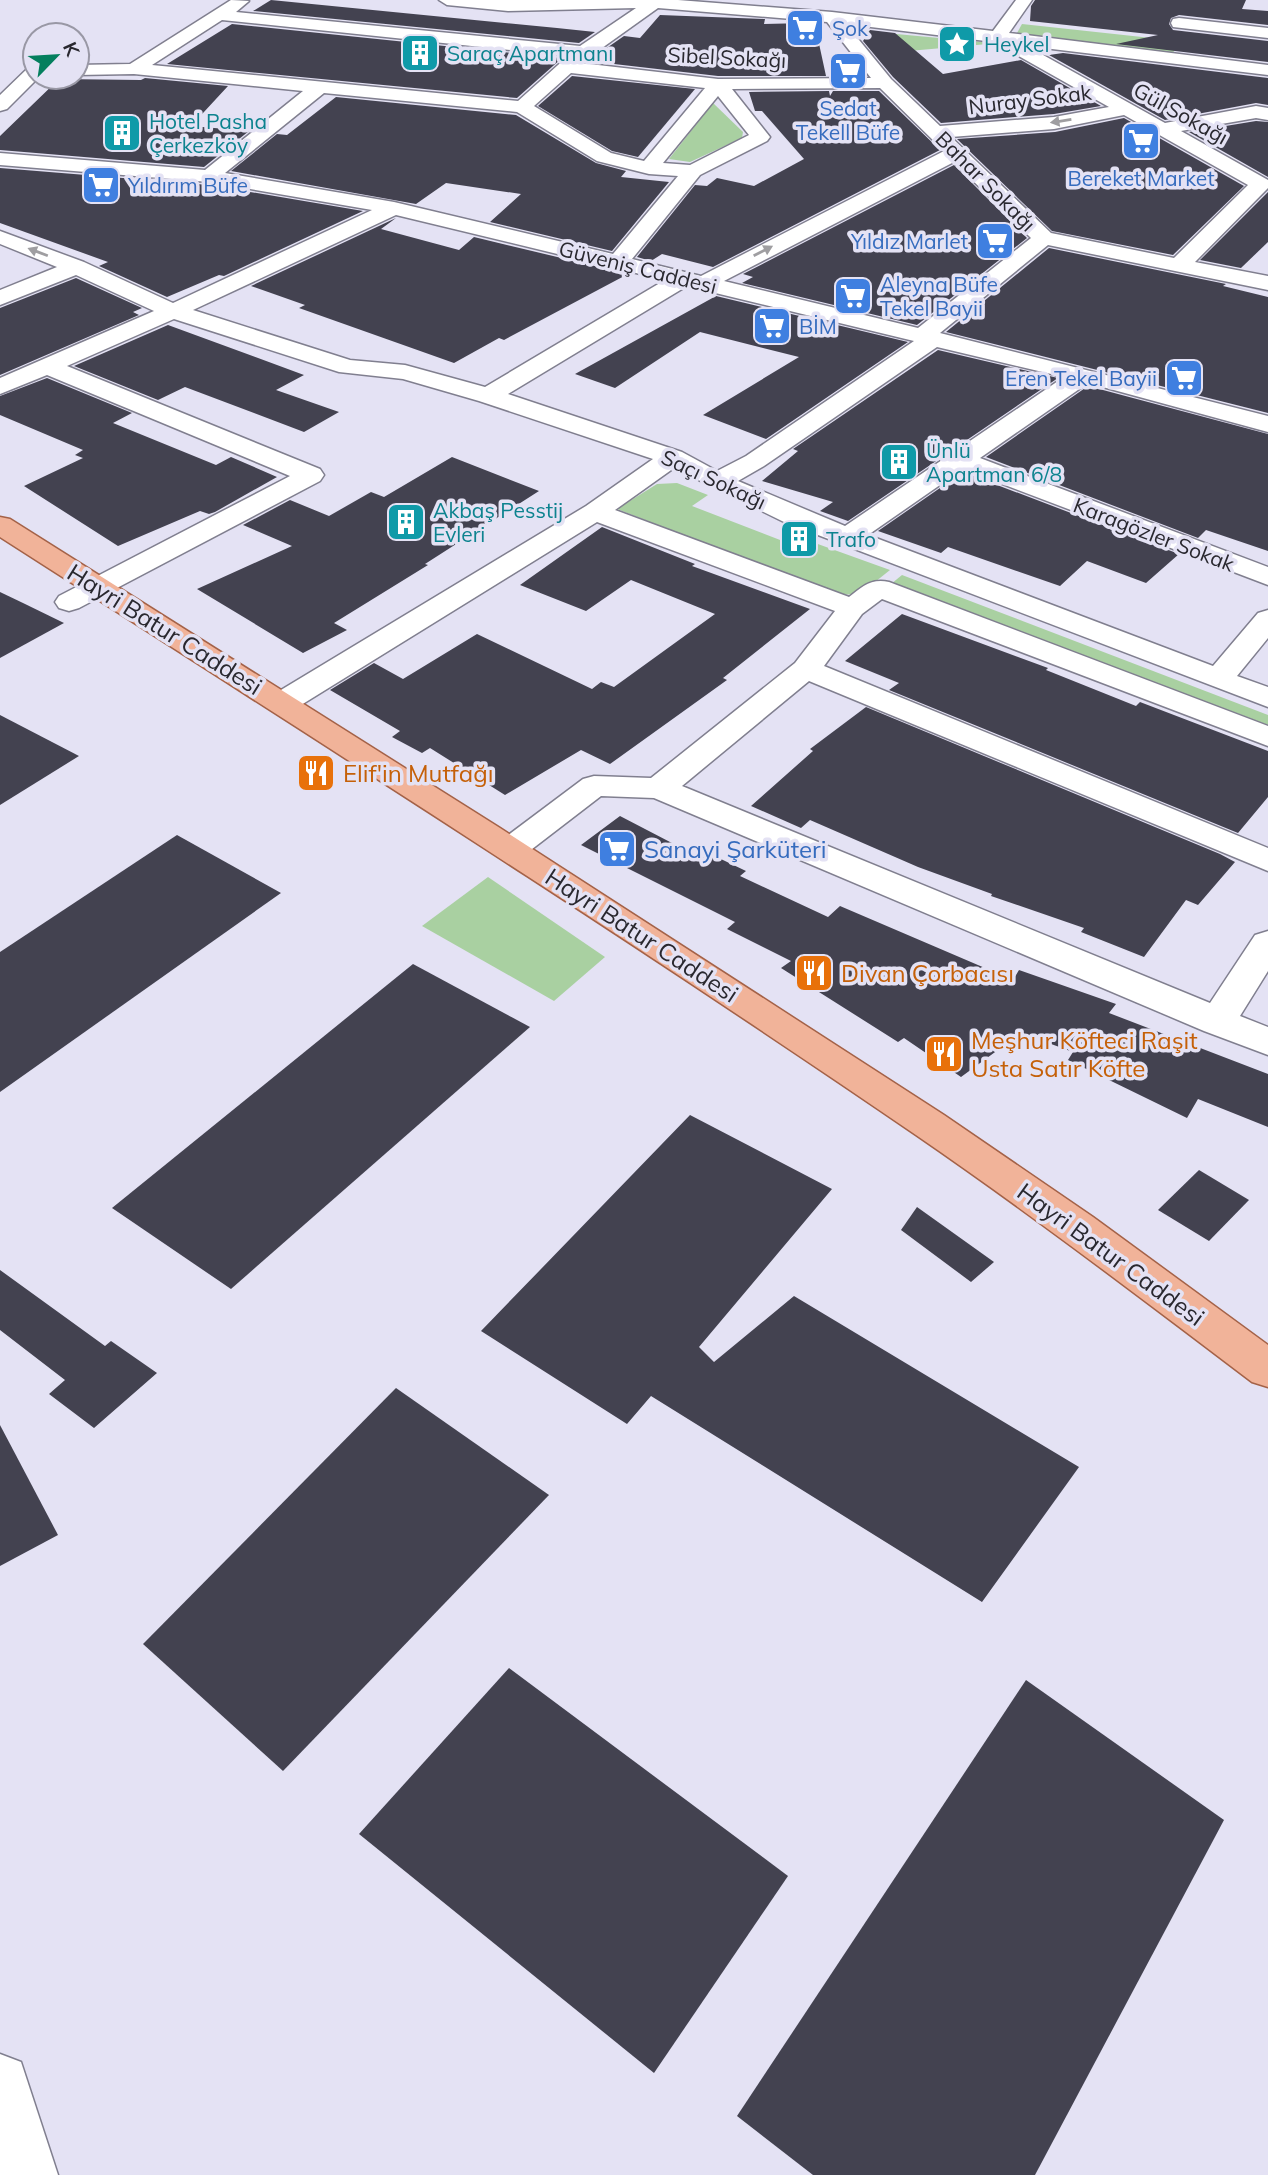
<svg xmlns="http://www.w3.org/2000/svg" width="1268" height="2175" viewBox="0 0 1268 2175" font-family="Mulish,sans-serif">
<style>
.green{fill:#a9d0a1}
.building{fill:#434250}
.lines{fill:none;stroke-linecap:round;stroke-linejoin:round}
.minor-casing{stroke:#807f8f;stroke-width:3}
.major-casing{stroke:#a46248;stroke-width:3}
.minor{fill:#fff;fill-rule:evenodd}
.major{fill:#f1b399;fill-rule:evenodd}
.oneway{fill:#9f9ea1}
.labels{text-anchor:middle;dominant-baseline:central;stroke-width:7;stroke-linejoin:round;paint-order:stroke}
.far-shop-label{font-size:21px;fill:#366cbe;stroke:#e4e2f4;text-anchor:start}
.far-culture-label{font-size:21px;fill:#0d838f;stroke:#e4e2f4;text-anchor:start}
.far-street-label{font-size:21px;fill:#29282f;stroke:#e4e2f4}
.street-label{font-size:24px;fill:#29282f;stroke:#e4e2f4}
.food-label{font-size:24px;fill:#c56008;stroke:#e4e2f4;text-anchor:start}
.shop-label{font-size:24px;fill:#366cbe;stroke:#e4e2f4;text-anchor:start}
</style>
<rect width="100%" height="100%" fill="#e4e2f4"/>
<g class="green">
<path d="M1022,24l157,17 -7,14 -155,-22z"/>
<path d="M864,31l118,11 6,2 -102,9z"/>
<path d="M713,103l30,29 -1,6 -52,24 -21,-3z"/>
<path d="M677,483l31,12 -16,11 114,44 9,-7 75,27 -30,24 -23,1 -220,-86 40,-25z"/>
<path d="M902,575l366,140v10l-377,-141z"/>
<path d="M488,877l117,80 -51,44 -132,-75z"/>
</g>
<g class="building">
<path d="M271,0l286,28 38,4 -16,11 -326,-32z"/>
<path d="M1035,0h211l-4,9 26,2v14l-89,-10 -8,3 -2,6 4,6 95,11v21l-152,-18 42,-9 -128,-14 1,-15z"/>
<path d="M660,15l105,4 -1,5 43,-1 11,16 8,37h-108l-130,-15 36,-25 16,2z"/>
<path d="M232,24l330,34 -45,40 -350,-34z"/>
<path d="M870,30l25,3 48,41 78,-14 80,46 -47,8 -113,9 -48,-46 -30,-36z"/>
<path d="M1063,53l205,25v27l-12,-2 -91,17 -116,-65z"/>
<path d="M572,76l123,13 -57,68 -26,-6 -74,-45z"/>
<path d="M145,78l83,8 -37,40 58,5 -45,36 -204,-17v-14l59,-57 82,1z"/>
<path d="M829,91l1,5 3,-5h46l61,59 -227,117 -51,-13 -11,7 -14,-4 58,-72 12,1 10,-8 37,8 50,-27 -42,-48h-7l-6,-19z"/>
<path d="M336,97l180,18 80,48 30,8 -5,6 48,5 -57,69 -122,-29 31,-28 -75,-11 -30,21 -185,-33 46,-37 10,1z"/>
<path d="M1124,118l120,68 -71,69 -121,-24 -95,-92 98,-7z"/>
<path d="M1256,121l12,1v55l-79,-45z"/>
<path d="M954,165l73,73 -110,87 -175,-42 11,-6 -10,-3z"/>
<path d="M0,168l209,17 154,26 -139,65 -5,-1 -52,22 -68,-31 9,-4 -108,-39z"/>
<path d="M1268,192v50l-27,26 -41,-8z"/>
<path d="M396,218l-15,11 78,21 15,-13 154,37 -124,66 -5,-2 -45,25 -155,-55 6,-3 -54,-19z"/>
<path d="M1049,248l177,36 -3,2 45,11v116l-322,-81z"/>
<path d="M76,278l66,30 -9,4 6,3 -139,60v-67z"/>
<path d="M716,296l192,46 -142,97 -63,-24 96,-58 -99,-25 -85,56 -40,-14z"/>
<path d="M168,325l136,50 -28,15 63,22 -35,20 -119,-45 -27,13 -84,-34z"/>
<path d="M938,350l120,28 -210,143 -28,-10 13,-9 -71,-21 36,-30 -5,-2z"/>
<path d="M47,378l85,35 -19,10 103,42 15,-8 46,20 -62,35 -6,2 -9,-3 -82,35 -94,-60 59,-28 -8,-3 8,-5 -83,-35v-19z"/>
<path d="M1088,386l180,48v117l-62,-21 -8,8 -212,-81z"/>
<path d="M452,457l87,34 -114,73 3,1 -94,58 13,7 -44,23 -106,-64 95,-43 -49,-21 47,-25 39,16 42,-24 13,5z"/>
<path d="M963,472l216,82 -33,29 -59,-22 -27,25 -112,-39 -7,6 -63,-22z"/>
<path d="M602,527l93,37 -3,2 118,43 -87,69 4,2 -117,84 -29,-14 -76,45 -75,-47 -8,5 -30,-16 8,-6 -70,-41 44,-27 29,16 74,-45 115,55 9,-7 13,5 101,-73 -84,-34 -45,31 -66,-26z"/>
<path d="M0,592l23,11 41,20 -64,35z"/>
<path d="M902,614l146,54 -2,2 90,36 4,-4 128,49v46l-30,36 -349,-143 10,-7 -54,-22z"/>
<path d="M866,707l354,147 15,8 -37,43 -12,-5 -42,57 -63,-25 3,-4 -93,-32 1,-2 -74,-27 -108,-47 -9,8 -50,-22 62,-55 -3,-2z"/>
<path d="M0,715l79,41 -79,49z"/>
<path d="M620,816l75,39 7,-5 44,21 -6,5 88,41 12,-11 173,74 6,-10 97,34 -7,9 159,61v53l-70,-28 -11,19 -119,-58 5,-8 -52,-19 -60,44 -57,-39 -6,4 -117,-74 10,-7 -64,-32 8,-7 -154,-77z"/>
<path d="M177,835l104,58 -281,199v-140z"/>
<path d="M413,964l117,63 -299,262 -119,-81z"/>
<path d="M690,1115l142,74 -133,158 15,15 80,-66 285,171 -97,135 -331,-206 -24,28 -146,-93z"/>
<path d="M1199,1170l50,30 -40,41 -51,-31z"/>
<path d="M917,1207l77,55 -23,20 -70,-52z"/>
<path d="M0,1270l105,76 6,-5 46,32 -63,55 -45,-34 16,-14 -65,-50z"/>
<path d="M396,1388l153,107 -266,276 -140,-127z"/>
<path d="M0,1425l58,110 -58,31z"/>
<path d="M509,1668l279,208 -134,197 -295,-239z"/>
<path d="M1026,1680l198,140 -189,355h-222l-76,-59z"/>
</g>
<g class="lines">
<defs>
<g id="minor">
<path d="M231,0l18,1 -13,11 344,34 56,-38 -128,3 -61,-6 -8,-5h239l154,12 161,19 23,-31h16l-23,33 259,32v10l-241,-29 138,77 91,-17 12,2v12l-12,-2 -75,13 87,49v8l-73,74 73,14v14l-220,-45 -108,88 328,83v16l-180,-49 -108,75 288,109v18l-305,-116 -95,66 345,131 45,-53 10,-3v28l-31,38 31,11v20l-484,-185 -110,-54 -59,42 234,87c13,-10 22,-19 40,-15l379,144v20l-386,-147 -20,15 -38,52 444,182v23l-459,-190 -127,105 528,217 45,-68 13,-4v40l-28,45 28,11v28l-64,-24 -550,-233 -53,-2 -78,60 -12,4 -12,-4 -5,-7 5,-7 84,-63 11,-3 57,2 144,-115 40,-52 -238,-89 -304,188 -11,2 -11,-2 -4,-7 4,-7 315,-190 67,-47 -174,-58 -76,-22 -64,-7 -165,-53 -107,47 253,103 4,6 -4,6 -241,127 -10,3 -10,-3 -4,-6 4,-6 231,-120 -243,-101 -47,19v-16l154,-67 -78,-36 -76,30v-15l57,-23 -57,-23v-13l84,31 89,41 199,-93 -163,-28 -209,-17v-12l205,17 98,-79 -169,-17 -57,1v-10l53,-1zM658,8l169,14 44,56 -153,1 -137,-16zM222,20l346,36 -50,45 -366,-36zM846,24l148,18 115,65 -55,10 -114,9 -49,-47zM571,73l134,15 -61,73 -33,-8 -77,-47zM880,88l64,63 -243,125 -69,-17 68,-84 67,-34 3,-4 -38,-48zM324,93l193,19 80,49 52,13 29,2 -65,78 -219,-52 -169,-29zM718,96l31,39 -59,30 -27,-2zM1124,115l124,70 -74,73 -123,-25 -100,-96 103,-8zM954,162l77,76 -113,90 -194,-47zM396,215l269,65 -180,107 -80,-22 -55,-5 -157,-50zM687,286l16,4 211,51 -168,115 -29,15 -35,-19 -174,-58zM937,347l127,30 -219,149 -107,-45 26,-15z"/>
<path d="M1179,18l89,10v10l-95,-11 -2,-4 2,-4z"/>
<path d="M35,66v11h4l-32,32 -7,2v-16l29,-28z"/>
<path d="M0,2054l21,8 37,113h-58z"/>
</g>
<path id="major" d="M0,517l10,2 490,309 444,287 149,102 175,128v42l-16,-5c-111,-84 -221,-168 -336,-247 -301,-206 -609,-401 -916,-598z"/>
</defs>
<use href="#minor" class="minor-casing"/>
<use href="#major" class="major-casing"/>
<use href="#minor" class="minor"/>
<use href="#major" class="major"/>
</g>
<defs><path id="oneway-solid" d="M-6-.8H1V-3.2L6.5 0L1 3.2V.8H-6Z" transform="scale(1.75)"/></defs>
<g class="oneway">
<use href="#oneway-solid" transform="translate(1061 121) rotate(171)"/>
<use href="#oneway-solid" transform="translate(763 251) rotate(-27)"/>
<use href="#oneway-solid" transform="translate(38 252) rotate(-159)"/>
</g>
<defs>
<symbol id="supermarket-square" viewBox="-11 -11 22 22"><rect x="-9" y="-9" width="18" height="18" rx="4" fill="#3f7fe0" stroke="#e4e2f4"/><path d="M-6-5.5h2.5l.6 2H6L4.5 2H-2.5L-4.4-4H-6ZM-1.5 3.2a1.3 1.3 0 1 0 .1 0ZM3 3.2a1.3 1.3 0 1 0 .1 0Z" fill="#fff"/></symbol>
<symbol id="sight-square" viewBox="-11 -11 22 22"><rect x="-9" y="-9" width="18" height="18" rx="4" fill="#0f9aa8" stroke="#e4e2f4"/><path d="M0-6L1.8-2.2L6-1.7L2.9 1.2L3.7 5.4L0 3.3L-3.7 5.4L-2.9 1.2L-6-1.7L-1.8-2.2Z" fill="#fff"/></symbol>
<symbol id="building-square" viewBox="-11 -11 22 22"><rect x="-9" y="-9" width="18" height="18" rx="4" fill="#0f9aa8" stroke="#e4e2f4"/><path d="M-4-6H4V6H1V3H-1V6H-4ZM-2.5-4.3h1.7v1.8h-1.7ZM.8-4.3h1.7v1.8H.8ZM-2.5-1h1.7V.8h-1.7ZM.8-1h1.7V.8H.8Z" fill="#fff"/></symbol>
<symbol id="restaurant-square" viewBox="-11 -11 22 22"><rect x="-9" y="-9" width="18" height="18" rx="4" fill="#e8710a" stroke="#e4e2f4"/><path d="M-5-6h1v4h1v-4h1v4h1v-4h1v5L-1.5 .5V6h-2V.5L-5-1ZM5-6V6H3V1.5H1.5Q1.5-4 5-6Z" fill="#fff"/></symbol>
</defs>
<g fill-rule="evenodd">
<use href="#supermarket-square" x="783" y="6" width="44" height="44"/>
<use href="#sight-square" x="935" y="22" width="44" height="44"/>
<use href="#building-square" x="398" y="31" width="44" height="44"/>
<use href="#supermarket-square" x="826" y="49" width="44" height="44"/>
<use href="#building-square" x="100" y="111" width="44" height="44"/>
<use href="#supermarket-square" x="1119" y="119" width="44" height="44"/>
<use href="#supermarket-square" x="79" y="163" width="44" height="44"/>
<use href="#supermarket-square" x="973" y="219" width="44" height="44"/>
<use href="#supermarket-square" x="831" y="274" width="44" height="44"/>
<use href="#supermarket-square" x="750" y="304" width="44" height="44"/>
<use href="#supermarket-square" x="1162" y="356" width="44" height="44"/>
<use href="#building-square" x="877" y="440" width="44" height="44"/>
<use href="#building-square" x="384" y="500" width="44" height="44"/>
<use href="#building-square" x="777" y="517" width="44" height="44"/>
<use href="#restaurant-square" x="294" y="751" width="44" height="44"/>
<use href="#supermarket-square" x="595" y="827" width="44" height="44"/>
<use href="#restaurant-square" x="792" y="951" width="44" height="44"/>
<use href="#restaurant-square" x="922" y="1032" width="44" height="44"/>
</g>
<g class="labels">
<g class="far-shop-label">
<text x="832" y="28">Şok</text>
<text x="848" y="108" text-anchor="middle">Sedat<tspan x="848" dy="24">Tekell Büfe</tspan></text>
<text x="1141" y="178" text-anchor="middle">Bereket Market</text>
<text x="128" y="185">Yıldırım Büfe</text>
<text x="968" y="241" text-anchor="end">Yıldız Marlet</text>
<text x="880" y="284">Aleyna Büfe<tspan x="880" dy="24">Tekel Bayii</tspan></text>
<text x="799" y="326">BİM</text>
<text x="1157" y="378" text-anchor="end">Eren Tekel Bayii</text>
</g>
<g class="far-culture-label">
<text x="984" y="44">Heykel</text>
<text x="447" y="53">Saraç Apartmanı</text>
<text x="149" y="121">Hotel Pasha<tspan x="149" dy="24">Çerkezköy</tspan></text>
<text x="926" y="450">Ünlü<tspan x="926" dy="24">Apartman 6/8</tspan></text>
<text x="433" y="510">Akbaş Pesstij<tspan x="433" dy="24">Evleri</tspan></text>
<text x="826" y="539">Trafo</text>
</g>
<g class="far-street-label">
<text transform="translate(727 57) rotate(3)">Sibel Sokağı</text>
<text transform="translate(1030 99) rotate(-7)">Nuray Sokak</text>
<text transform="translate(1181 113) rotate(29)">Gül Sokağı</text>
<text transform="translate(986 181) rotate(45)">Bahar Sokağı</text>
<text transform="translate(638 267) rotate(14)">Güveniş Caddesi</text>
<text transform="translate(714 479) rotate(25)">Saçı Sokağı</text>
<text transform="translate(1154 534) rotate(21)">Karagözler Sokak</text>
</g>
<g class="street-label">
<text transform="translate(165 629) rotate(32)">Hayri Batur Caddesi</text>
<text transform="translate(642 935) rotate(33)">Hayri Batur Caddesi</text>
<text transform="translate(1111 1254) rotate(36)">Hayri Batur Caddesi</text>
</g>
<g class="food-label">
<text x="343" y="773">Elif'in Mutfağı</text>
<text x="841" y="973">Divan Çorbacısı</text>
<text x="971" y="1040">Meşhur Köfteci Raşit<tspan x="971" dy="28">Usta Satır Köfte</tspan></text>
</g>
<g class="shop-label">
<text x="644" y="849">Sanayi Şarküteri</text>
</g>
</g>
<g transform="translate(56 56) rotate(65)"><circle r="33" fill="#e4e2f4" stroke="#9998a5" stroke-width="2"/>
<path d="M0-5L12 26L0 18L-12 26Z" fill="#047f5e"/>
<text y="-10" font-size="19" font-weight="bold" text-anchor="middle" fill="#29282f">K</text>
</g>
</svg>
